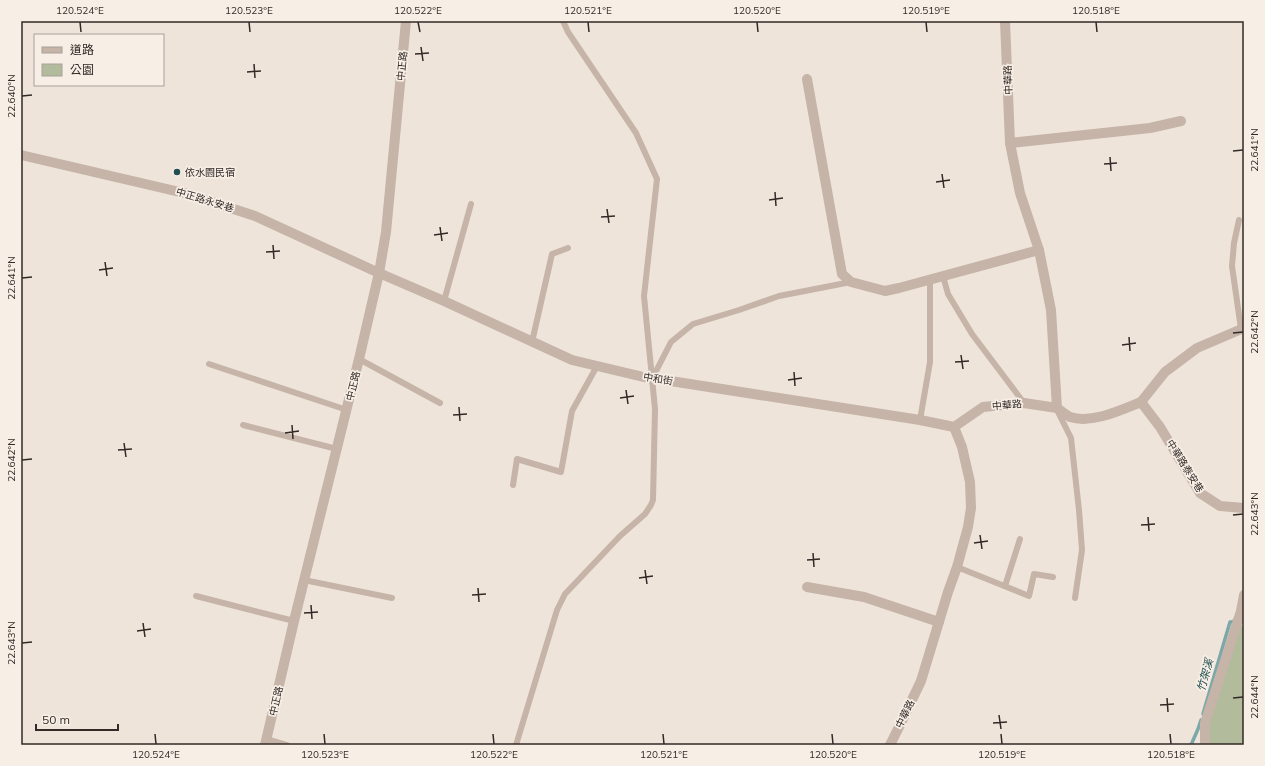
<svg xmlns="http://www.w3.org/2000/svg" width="1265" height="766" viewBox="0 0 1265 766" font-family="Mulish,'Noto Sans TC',sans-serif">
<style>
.green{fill:#b2bc9c}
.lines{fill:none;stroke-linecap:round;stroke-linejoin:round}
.stream{stroke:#7ca8a9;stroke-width:3.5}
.service{stroke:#c5b4a7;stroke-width:6}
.minor{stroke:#c5b4a7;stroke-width:10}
.tertiary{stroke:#c5b4a7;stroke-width:10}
.ticks{fill:none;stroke:#332a27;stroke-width:1.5}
.poi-dot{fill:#214e50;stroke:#f7eee6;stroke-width:1.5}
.labels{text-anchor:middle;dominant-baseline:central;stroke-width:3.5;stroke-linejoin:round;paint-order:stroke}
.street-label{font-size:10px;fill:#332a27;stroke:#f7eee6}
.poi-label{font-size:10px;fill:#332a27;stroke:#f7eee6;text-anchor:start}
.water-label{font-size:11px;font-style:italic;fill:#214e50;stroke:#f7eee6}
.neatline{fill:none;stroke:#332a27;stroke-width:1.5}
.ticks-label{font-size:10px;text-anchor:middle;fill:#332a27}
</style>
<rect width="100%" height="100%" fill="#efe4da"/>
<path class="green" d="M1233,618l11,10v117h-44l9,-28z"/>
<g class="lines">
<g class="stream">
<path d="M1203,714l27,-92 13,-1 1,-1"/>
<path d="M1191,745l7,-16 3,-9"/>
</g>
<g class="service">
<path d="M1239,220l-5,23 -2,23 9,63"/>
<path d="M943,276l5,18 24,40 52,69"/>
<path d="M444,301l27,-97"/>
<path d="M532,342l20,-88 16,-6"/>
<path d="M359,359l81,44"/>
<path d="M209,364l138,46"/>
<path d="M652,379l19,-37 22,-18 46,-14 40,-14 72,-14"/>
<path d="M1058,412l13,26 8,72 3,40 -7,48"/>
<path d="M920,420l10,-58v-82"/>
<path d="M243,425l94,24"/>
<path d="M513,485l4,-26 44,13 11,-61 25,-45"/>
<path d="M957,567l72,29 5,-22 19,3"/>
<path d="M304,580l88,18"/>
<path d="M1005,586l15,-47"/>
<path d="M196,596l98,25"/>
<path d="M267,739l20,6"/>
<path d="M516,745l41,-135 8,-16 55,-58 25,-22 6,-9 2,-5 2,-91 -11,-113 13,-117 -21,-46 -68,-101 -5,-11"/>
</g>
<g class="minor">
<path d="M807,79l35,195 9,8 34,9 14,-3 140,-38"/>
<path d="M1010,143l140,-15 31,-7"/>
<path d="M21,155l163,38 71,23 124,57 65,28 128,59 80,19h6l262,41 34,7"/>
<path d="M1141,402l24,-30 32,-24 47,-20"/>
<path d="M1057,408c4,3 9,7 13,9 22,7 51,-7 71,-15l19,25 40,66 20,13 24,2"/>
<path d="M807,587l57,10 75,25"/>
<path d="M1205,745v-22l36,-112 3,-16"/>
</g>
<g class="tertiary">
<path d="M265,745l29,-124 65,-262 20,-86 7,-41 20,-211"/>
<path d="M890,745l10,-20 21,-44 27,-89 9,-25 11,-40 3,-19 -1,-26 -8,-35 -8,-20 29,-20 41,-4 33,5 -6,-98 -12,-60 -19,-57 -10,-50 -5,-122"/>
</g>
</g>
<path class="ticks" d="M80,22l1,10M249,22l1,10M418,22l2,10M588,22l1,10M757,22l1,10M926,22l1,10M1096,22l1,10M421,47l2,14M415,54l14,-1M254,64l1,14M247,72l14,-1M22,96l10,-1M1233,151l10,-1M1110,157l1,14M1104,164l13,-1M942,174l2,14M936,182l14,-2M775,192l1,14M769,200l14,-2M607,209l2,14M601,217l14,-1M440,227l2,14M434,235l14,-2M273,245l1,14M266,252l14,-1M105,262l2,14M99,270l14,-2M22,278l10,-1M1233,333l10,-1M1129,337l1,14M1122,345l14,-2M961,355l2,14M955,362l14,-1M794,372l1,14M788,380l14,-2M626,390l2,14M620,398l14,-2M459,407l1,14M453,415l14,-1M292,425l1,14M285,433l14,-2M124,443l2,14M118,450l14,-1M22,460l10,-1M1233,515l10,-1M1148,517l1,14M1141,525l14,-1M980,535l2,14M974,543l14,-2M813,553l1,14M807,560l13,-1M645,570l2,14M639,578l14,-2M478,588l1,14M472,595l14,-1M311,605l1,14M304,613l14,-1M143,623l2,14M137,631l14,-2M22,643l10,-1M1167,698l1,14M1233,698l10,-1M1160,705l14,-1M999,715l2,14M993,723l14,-1M155,734l1,10M324,734l1,10M493,734l1,10M663,734l1,10M832,734l1,10M1001,734l1,10M1170,734l1,10"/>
<circle class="poi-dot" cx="177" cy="172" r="4"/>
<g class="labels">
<g class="street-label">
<text transform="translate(402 66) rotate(-84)">中正路</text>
<text transform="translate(1008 80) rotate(-92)">中華路</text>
<text transform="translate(205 200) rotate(17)">中正路永安巷</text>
<text transform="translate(658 379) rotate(9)">中和街</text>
<text transform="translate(353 386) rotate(-76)">中正路</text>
<text transform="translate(1007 405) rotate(-5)">中華路</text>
<text transform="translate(1185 466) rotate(58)">中華路泰安巷</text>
<text transform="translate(276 701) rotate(-77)">中正路</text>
<text transform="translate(905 714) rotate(-64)">中華路</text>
</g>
<g class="poi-label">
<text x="185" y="172">依水園民宿</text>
</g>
<g class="water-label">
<text transform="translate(1205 675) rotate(-74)">竹架溪</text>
</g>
</g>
<rect width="1265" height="766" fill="none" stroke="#f7eee6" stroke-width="44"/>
<rect x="34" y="34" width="130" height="52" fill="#f7eee6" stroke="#a9a09a"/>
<rect x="42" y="47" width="20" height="6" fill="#c5b4a7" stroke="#a9a09a"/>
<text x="70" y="54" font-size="12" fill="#332a27">道路</text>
<rect x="42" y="64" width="20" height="12" fill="#b2bc9c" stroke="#a9a09a"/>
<text x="70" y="74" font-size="12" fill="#332a27">公園</text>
<path d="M36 724v6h82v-6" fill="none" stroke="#332a27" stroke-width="2"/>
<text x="42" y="724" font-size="12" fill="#332a27" stroke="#f7eee6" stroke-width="3" paint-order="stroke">50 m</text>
<rect x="22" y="22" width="1221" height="722" class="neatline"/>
<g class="ticks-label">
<text x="80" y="14">120.524°E</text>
<text x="249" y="14">120.523°E</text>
<text x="418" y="14">120.522°E</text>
<text x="588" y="14">120.521°E</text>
<text x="757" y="14">120.520°E</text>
<text x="926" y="14">120.519°E</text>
<text x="1096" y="14">120.518°E</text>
<text transform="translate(11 96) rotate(-90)" y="4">22.640°N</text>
<text transform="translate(1254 150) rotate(-90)" y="4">22.641°N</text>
<text transform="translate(11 278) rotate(-90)" y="4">22.641°N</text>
<text transform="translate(1254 332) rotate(-90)" y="4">22.642°N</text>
<text transform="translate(11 460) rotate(-90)" y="4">22.642°N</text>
<text transform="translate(1254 514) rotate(-90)" y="4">22.643°N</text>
<text transform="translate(11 643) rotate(-90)" y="4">22.643°N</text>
<text transform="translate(1254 697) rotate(-90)" y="4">22.644°N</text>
<text x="156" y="758">120.524°E</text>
<text x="325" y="758">120.523°E</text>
<text x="494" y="758">120.522°E</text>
<text x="664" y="758">120.521°E</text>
<text x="833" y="758">120.520°E</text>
<text x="1002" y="758">120.519°E</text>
<text x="1171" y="758">120.518°E</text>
</g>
</svg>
